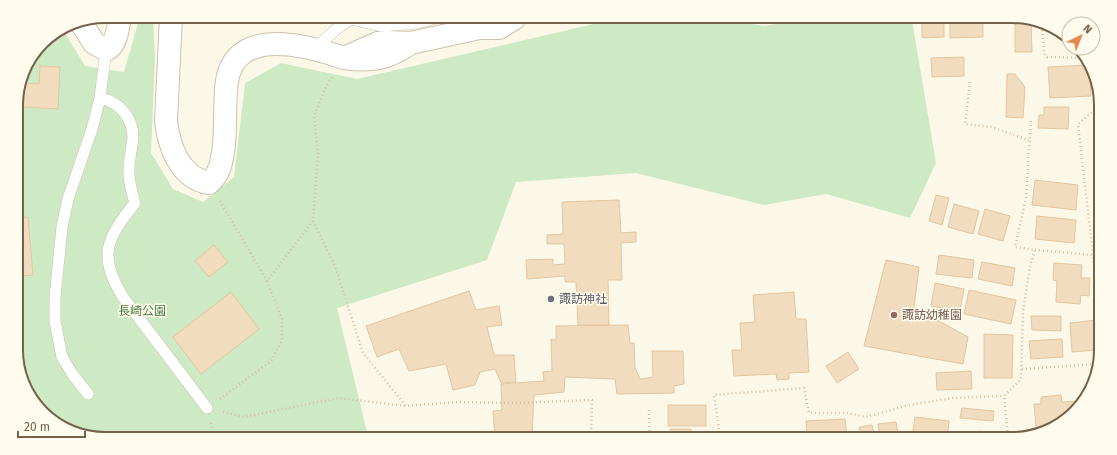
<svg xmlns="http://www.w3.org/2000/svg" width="1117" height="455" viewBox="0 0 1117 455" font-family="'Fira Sans','Noto Sans JP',sans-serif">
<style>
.green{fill:#cdeac5}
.building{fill:#f1dcbf;stroke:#e4c69f}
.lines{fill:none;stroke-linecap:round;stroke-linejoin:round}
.lane-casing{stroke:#cec1ad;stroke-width:12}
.street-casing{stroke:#cec1ad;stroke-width:24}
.path{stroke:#d7c0a1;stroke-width:2.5;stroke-dasharray:1 3;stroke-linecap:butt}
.lane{stroke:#fff;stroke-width:11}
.street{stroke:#fff;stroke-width:22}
.worship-dot{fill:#6b7280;stroke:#fffbed;stroke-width:1.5}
.education-dot{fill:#8d6e63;stroke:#fffbed;stroke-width:1.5}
.labels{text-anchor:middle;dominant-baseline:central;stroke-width:3;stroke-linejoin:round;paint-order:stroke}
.worship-label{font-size:12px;fill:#5b616d;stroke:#fffbed;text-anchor:start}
.park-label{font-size:12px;fill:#4a7b43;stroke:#fffbed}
.education-label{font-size:12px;fill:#785e54;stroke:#fffbed;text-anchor:start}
.rim{fill:none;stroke:#76624b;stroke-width:2}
</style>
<rect width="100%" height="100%" fill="#fcf8e7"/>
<path class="green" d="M140,16h13l2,43 -4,94 22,36 30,13 31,-25 11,-94 36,-20 76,16 258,-60h105l44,7 35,-6h113l24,143 -26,55 -84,-24 -62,11 -128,-32 -120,9 -29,78 -150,48 31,128 -292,-2 -38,-25 -20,-42 -2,-268 9,-33 21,-28 16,-10 23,38 39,6z"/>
<g class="building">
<path d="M922,20h22v17l-22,1z"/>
<path d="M950,20h33v17l-33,1z"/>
<path d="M1015,21h16l1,31h-17z"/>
<path d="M964,57v19l-32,1 -1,-19z"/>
<path d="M1089,65l2,31 -41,2 -2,-31z"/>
<path d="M40,66l20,1 -2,42 -35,-2 1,-24 15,1z"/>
<path d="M1007,74h8l10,13 -2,31 -17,-1z"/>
<path d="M1044,107h25l-1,22 -30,-1 1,-13h5z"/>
<path d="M1099,164v14l-6,-11z"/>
<path d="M1035,180l43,5 -2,25 -44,-5z"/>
<path d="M936,195l13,3 -7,27 -13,-4z"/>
<path d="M619,200l2,33 15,-1v10l-15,1 1,37h-14l1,45h-31l-2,-43h-11v-6l-38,3 -1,-19 27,-1v6l12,-1 -1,-20h-17v-9l16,-1 -1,-32z"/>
<path d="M954,204l25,7 -6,23 -25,-7z"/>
<path d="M985,209l25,7 -7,25 -25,-7z"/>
<path d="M1037,216l39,4 -2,23 -39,-4z"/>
<path d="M28,217l5,58 -16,1v-58z"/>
<path d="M214,245l14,17 -19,15 -14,-16z"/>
<path d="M939,255l35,5 -2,18 -36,-4z"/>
<path d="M886,260l33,7 -5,40 54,30 -5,27 -99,-18z"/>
<path d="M982,262l33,6 -3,18 -34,-7z"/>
<path d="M1054,263l28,2 -1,13h9l-1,18 -8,-1 -1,9 -24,-2 1,-21 -4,-1z"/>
<path d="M935,283l29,6 -4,22 -29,-5z"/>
<path d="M969,290l47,10 -5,24 -47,-10z"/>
<path d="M469,291l7,19 23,-4 3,19 -15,2 7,28h20l2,27 -15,1 -6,-14 -15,3 -5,13 -22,5 -7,-26 -37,7 -10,-22 -22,8 -11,-31z"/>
<path d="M231,292l28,37 -58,45 -28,-37z"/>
<path d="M794,292l2,27h10l3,53 -20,1v6l-12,1 -1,-6 -42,2 -2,-26h10l-2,-27 15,-1 -2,-27z"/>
<path d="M1031,316h30v15l-29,-1z"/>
<path d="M1097,320v30l-25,2 -2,-29z"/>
<path d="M628,325l2,18h4l1,25 5,11 13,-2 -1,-26h31l1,33 -10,2v7l-57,1 -2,-15 -50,-2 -1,15 -30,3 -2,41h-37l-2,-25 9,-1 -1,-26 43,-3 -1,-9 9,-1 -1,-32 5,1v-14z"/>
<path d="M984,334l29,1 -1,43h-28z"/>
<path d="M1062,339l1,18 -32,2 -2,-18z"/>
<path d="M848,352l11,17 -22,14 -11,-17z"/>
<path d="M971,371l1,18 -35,1 -1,-17z"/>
<path d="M1061,395l1,7 19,-1 -15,20 -16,6 -14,1 -2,-24h7v-7z"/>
<rect x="668" y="405" width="38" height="21"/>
<path d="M962,408l32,3 -1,10 -33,-3z"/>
<path d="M915,417l34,4 -2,17h-35z"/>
<path d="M845,419l2,18 -40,1 -1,-17z"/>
<path d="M896,422l3,16h-19l-2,-14z"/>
<path d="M872,425l3,13h-13l-3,-11z"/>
<path d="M670,429h21l1,8h-21z"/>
<path d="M979,431l18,3 -1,5h-18z"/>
<path d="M747,432l1,6 -22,-1v-2z"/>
</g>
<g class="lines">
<defs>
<g id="lane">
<path d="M316,48l19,-18 16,-11 30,7 36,-3 19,-5"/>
<path d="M100,98c20,4 33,20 33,40 -1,10 -4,21 -4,31 -1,10 3,24 6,34 -28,35 -38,52 -12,94l84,111"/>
<path d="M88,394l-15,-19 -11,-18 -7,-36v-24l7,-70 6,-28 24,-70 8,-31 6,-48"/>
</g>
<g id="street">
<path d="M171,16l-5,105c3,26 14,57 43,62 12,-10 13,-24 15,-38 2,-21 0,-44 3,-64 9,-56 82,-35 117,-23"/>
<path d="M80,21l14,22 12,7c11,-5 12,-23 14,-34"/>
<path d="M479,28h20l16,-10"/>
<path d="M411,43c-24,16 -38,19 -67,15l34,-15 9,-1 24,1 68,-15 13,-10"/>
</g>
</defs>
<use href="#lane" class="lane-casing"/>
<use href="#street" class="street-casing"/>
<g class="path">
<path d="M267,17l3,6"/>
<path d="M1042,22l2,31 3,4 39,1"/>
<path d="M970,82l-5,42 26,3 38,13"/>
<path d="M1098,87l-1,21 -19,16 17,148 3,3"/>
<path d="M220,201l47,80"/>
<path d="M313,221l22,45 28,87 43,53"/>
<path d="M1035,250l58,5"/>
<path d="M1022,369l74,-5"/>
<path d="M220,399l51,-38 11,-21v-21l-15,-38 46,-60 5,-68 -4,-37 12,-29 6,-10"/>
<path d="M649,410l1,27"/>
<path d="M223,412l21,5 94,-19 69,8 49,-4 62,1 74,-3 -1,37"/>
<path d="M211,423l3,12"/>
<path d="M720,437l-6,-42 90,-7 5,25h38l19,4 43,-12 44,-7 51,-2"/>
<path d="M1008,439l-4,-43 17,-17 2,-67 7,-46 5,-16 -20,-3 11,-49 5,-79"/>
</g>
<use href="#lane" class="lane"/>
<use href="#street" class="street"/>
</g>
<circle class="worship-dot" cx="551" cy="299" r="4"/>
<circle class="education-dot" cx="894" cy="315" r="4"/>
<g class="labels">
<g class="worship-label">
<text x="559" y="299">諏訪神社</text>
</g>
<g class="park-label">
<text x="142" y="311">長崎公園</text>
</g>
<g class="education-label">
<text x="902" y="315">諏訪幼稚園</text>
</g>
</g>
<path d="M0 0H1117V455H0ZM105 23H1012A82 82 0 0 1 1094 105V350A82 82 0 0 1 1012 432H105A82 82 0 0 1 23 350V105A82 82 0 0 1 105 23Z" fill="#fffbed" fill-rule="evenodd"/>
<path class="rim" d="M105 23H1012A82 82 0 0 1 1094 105V350A82 82 0 0 1 1012 432H105A82 82 0 0 1 23 350V105A82 82 0 0 1 105 23Z"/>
<g transform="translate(1081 36) rotate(43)"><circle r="19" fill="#fffbed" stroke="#c8beac"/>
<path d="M0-3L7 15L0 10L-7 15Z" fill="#e48a4e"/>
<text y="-6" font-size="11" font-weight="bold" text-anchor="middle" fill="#76624b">N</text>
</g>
<path d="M18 431v6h67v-6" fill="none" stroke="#76624b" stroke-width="2"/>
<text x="24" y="431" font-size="12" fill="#76624b" stroke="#fffbed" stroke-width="3" paint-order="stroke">20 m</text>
</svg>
